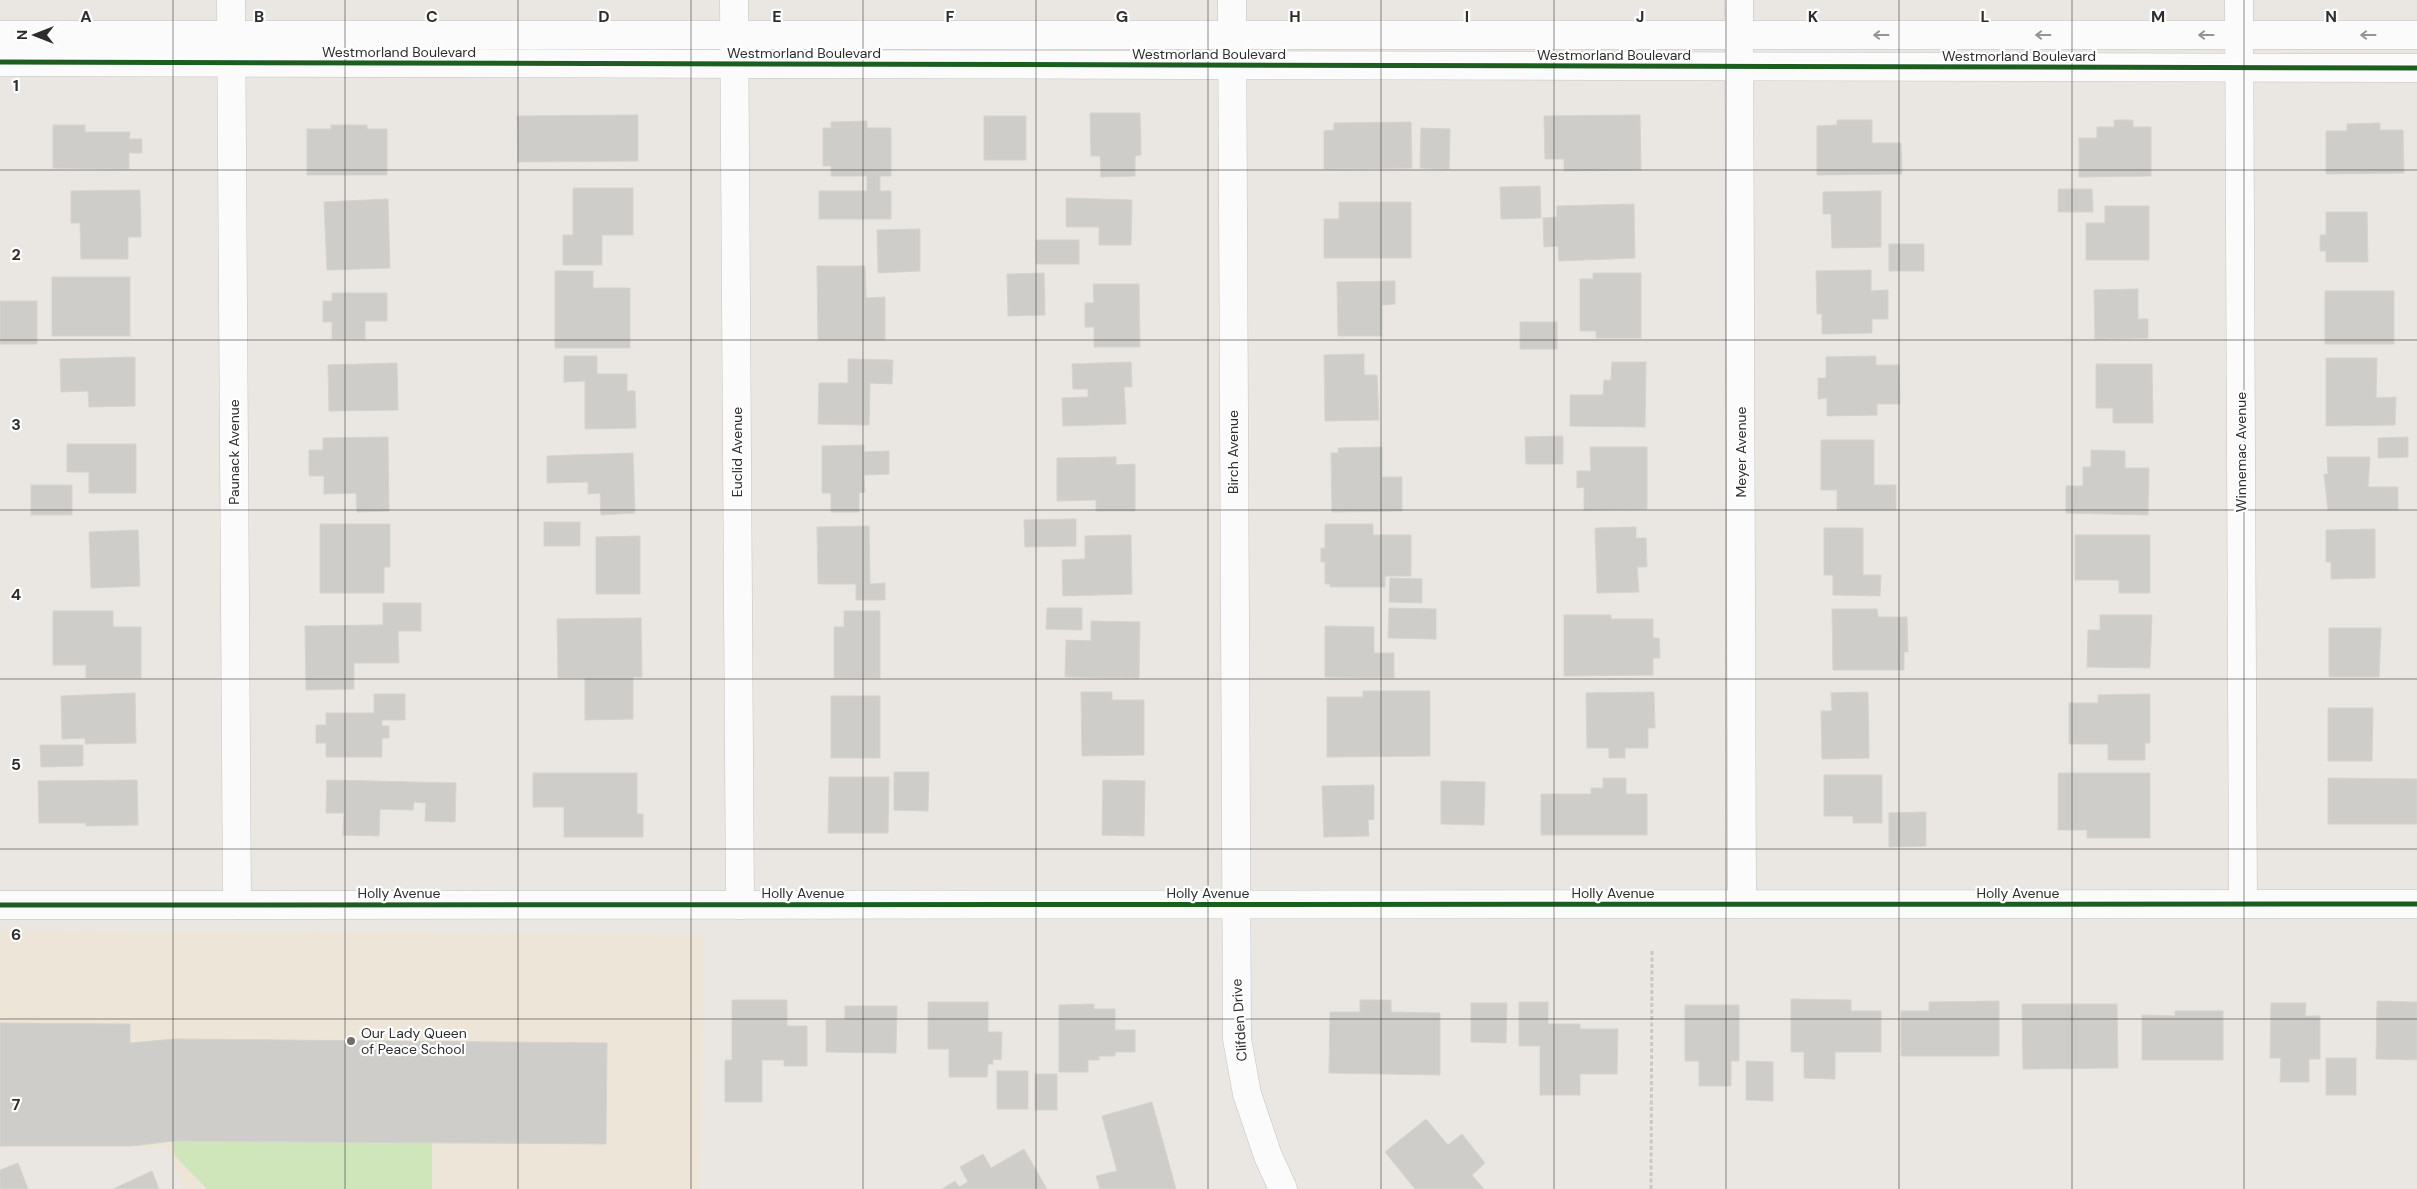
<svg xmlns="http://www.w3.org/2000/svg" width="2417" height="1189" viewBox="0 0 2417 1189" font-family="'DM Sans',sans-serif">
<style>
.education{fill:#ede5d7}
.green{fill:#cee6ba}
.building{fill:#cfcdc9;stroke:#d5d3ce}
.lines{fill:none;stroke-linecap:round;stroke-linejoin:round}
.minor-casing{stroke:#c4c3c3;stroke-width:29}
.path{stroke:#c8c8c8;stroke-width:3;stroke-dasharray:4 2.5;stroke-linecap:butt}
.minor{stroke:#fcfbfb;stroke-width:28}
.cycleway-casing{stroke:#fff;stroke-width:8}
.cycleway{stroke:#1b5e20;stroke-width:5}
.oneway{stroke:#949494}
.grid{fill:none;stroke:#2d2d2d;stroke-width:1;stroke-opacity:0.55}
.poi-dot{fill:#6f6e6c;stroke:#fff;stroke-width:2}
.labels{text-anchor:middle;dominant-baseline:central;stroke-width:4.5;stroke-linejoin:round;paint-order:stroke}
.street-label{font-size:14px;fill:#2d2d2d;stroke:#fff}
.poi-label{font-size:14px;fill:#2d2d2d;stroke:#fff;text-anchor:start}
.grid-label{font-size:16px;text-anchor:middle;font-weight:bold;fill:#2d2d2d;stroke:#fff;stroke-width:4.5;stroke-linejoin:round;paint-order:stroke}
</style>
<rect width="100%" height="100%" fill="#eae7e2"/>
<path class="education" d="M0,930l704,4 -4,255h-516l-16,-40h-168z"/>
<path class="green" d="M174,1141l258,2v46h-225l-33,-34z"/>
<g class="building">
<path d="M1090,113h50l1,42 -6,1v20l-34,1 -1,-21h-9z"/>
<path d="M638,115v46l-120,1 -1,-46z"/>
<path d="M1640,115l1,55 -77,1v-12h-19l-1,-43z"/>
<rect x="984" y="116" width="42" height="44"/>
<path d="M1837,120h35v23h29l1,31 -85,1v-49l20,-1z"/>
<path d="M2114,120h19v7h18v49l-72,1v-39h18v-11h17z"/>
<path d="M867,121v7h24v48h-11v15h11v28h-72v-28h48v-15h-36v-10h-8v-38h8v-6z"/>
<path d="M1411,122l1,46 -88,1v-38l10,-1v-7z"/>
<path d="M2380,123v7h23l1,43 -78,1v-43h21v-7z"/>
<path d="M53,125h32v7h45l-1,7h13v14h-13v16l-76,-1z"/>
<path d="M331,125h36v4h20v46h-80v-46h24z"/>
<path d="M1421,128l29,1 -1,40 -29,-1z"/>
<path d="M1540,186l1,32 -40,1 -1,-32z"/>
<path d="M573,188h60v47h-31v30h-39v-30h10z"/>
<path d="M2058,189h34l1,23h-35z"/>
<path d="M140,190l1,47h-13v22h-47l-1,-36h-9v-32z"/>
<path d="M1881,191v56l-49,1 -1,-34h-8v-22z"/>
<path d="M1066,198l66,2 -1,45h-32v-18h-33z"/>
<path d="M388,199l2,69 -63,2 -3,-68z"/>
<path d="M1339,202h72v56h-87v-39h15z"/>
<path d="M1634,204l1,54 -76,3 -1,-15 -14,1 -1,-29 14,-1v-11z"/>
<path d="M2105,206h44v54h-63v-37h19z"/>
<path d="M2326,212h41l1,50h-42v-11h-6v-16h6z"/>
<path d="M920,229v42l-42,2 -1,-43z"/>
<rect x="1036" y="240" width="43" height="24"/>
<rect x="1889" y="244" width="35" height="27"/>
<path d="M817,266h48l1,32 19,-1v43h-67z"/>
<path d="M1871,270v21l17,-1v29h-16v14l-50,1v-20h-5l-1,-43z"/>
<path d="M555,271h38v17h37v60h-75z"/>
<path d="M1044,273l1,42 -37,1 -1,-42z"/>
<path d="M1593,273h48v65h-45v-7h-16v-52h13z"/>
<rect x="52" y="277" width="78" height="59"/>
<path d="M1395,281v23l-13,1v31h-44l-1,-54z"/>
<path d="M1093,284h46l1,63h-46v-20h-9v-24h9z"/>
<path d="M2138,289v30h10v19l-53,1 -1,-49z"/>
<rect x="2325" y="291" width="69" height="53"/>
<path d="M332,293h55v28h-22v18h-33v-17h-9v-21h9z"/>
<rect x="0" y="301" width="37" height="43"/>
<rect x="1520" y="322" width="37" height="27"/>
<path d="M1364,354v21h13l2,45 -54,1 -1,-66z"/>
<path d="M564,356h33v18h30v17h8l1,37 -51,1v-48l-21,1z"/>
<path d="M1876,356v9h23l1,39h-23v11l-50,1v-18l-9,1v-21h8v-21z"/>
<path d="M135,357v49l-46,1 -1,-16 -27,1 -1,-33z"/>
<path d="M2326,358h51l-1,40 20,-1 -1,28 -69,1z"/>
<path d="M848,359l45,1 -1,24 -22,-1 -1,42 -51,-1 1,-41h29z"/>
<path d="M1131,362l1,25h-8l2,37 -63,2 -1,-28 26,-1v-8h-15l-1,-25z"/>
<path d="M1612,362h34l-1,65 -75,-1v-31h33l1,-15h7z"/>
<path d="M397,363l1,47 -69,1 -1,-46z"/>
<path d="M2096,364h56l1,59h-40v-15h-17z"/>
<path d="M1563,436v28h-37l-1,-27z"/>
<path d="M388,437l1,74 -32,1 -1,-19 -32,1v-18h-15v-26h14v-12z"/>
<path d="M2408,437v20l-30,1v-20z"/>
<path d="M1821,440h53v45h22v25h-59v-20h-16z"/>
<path d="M67,444h69v49h-47v-21h-22z"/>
<path d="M864,445v7l25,-1v23l-25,1 1,17 -6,1v19h-28v-19h-9v-47z"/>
<path d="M1382,447v30h20v34l-70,1 -1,-59h7v-5z"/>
<path d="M1590,447h57v62l-63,1v-23l-7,1v-17h14z"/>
<path d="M2091,450l34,1v17h24l-1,47 -82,-2v-27h17v-19h8z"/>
<path d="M633,453l2,60 -34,2 -1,-22 -12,1v-12l-41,1v-27z"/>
<path d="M1116,457v8l19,-1v47h-39v-11l-39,1v-43z"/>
<path d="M2327,457h43l-2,30h30v23h-70l-4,-36h4z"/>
<rect x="31" y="485" width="41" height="30"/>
<path d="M1076,519v27l-51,1 -1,-27z"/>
<rect x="544" y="522" width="36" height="24"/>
<path d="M320,524h70v43h-6v26h-64z"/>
<path d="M1325,524h48v11h38v41h-26v11h-55v-3h-5v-22h-4v-14h4z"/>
<path d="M869,526l1,58 15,-1v17h-29v-16h-38l-1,-57z"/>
<path d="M1636,527v11h10l1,29h-10l2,25 -42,1 -2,-65z"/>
<path d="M1824,528h39v47h18l-1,21 -47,-1v-20h-9z"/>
<path d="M2375,529v49l-44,1v-17h-5v-32z"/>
<path d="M138,530l2,56 -49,2 -2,-56z"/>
<path d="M1131,535l1,59 -69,2 -1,-36 23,-1v-23z"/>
<path d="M2075,535h75v58h-31v-13h-44z"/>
<path d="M640,536v58h-44v-57z"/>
<path d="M1390,578l32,1v24l-33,-1z"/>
<path d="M383,603h38v28h-23l1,32h-45v26l-48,1 -1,-64 78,-1z"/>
<path d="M1047,608h35v22l-36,-1z"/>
<path d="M1389,608l47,1v30l-48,-1z"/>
<path d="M1832,609h45l1,8h29l1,35h-4v18h-71z"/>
<path d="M53,611h60v16h28v51h-55v-13h-33z"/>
<path d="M844,611h36v67h-46v-51h10z"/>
<path d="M1564,615h47v4h42v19h6l1,20h-7v17l-89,1z"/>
<path d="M2100,615h52l-2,53 -63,-1 1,-37h12z"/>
<path d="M641,618l1,59h-9v42l-48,1v-42h-27l-1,-59z"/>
<path d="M1091,621l49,1 -1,56 -74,-1 1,-37 25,1z"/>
<path d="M1325,626l49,1v26h20v25l-69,-1z"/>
<path d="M2329,628h52l-2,49h-50z"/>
<path d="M1363,691h67v65l-103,1v-60h36z"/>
<path d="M1081,692h31v8h32v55l-62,1z"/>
<path d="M1654,692l1,36h-7v20h-23v10h-16v-10h-22l-1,-55z"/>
<path d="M1868,692l1,66 -47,1 -1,-48h11l-1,-18z"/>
<path d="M135,693l1,50 -51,1v-6l-23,1 -1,-43z"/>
<path d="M374,694h31v26h-23v6h7v12h-7v19h-56v-14h-10v-18h10v-12h48z"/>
<path d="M2150,694v49h-5v17h-37v-16h-39v-41h29v-8z"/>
<rect x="831" y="696" width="49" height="62"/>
<path d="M2328,708h45l-1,53h-44z"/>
<path d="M40,745h43v21l-42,1z"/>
<path d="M894,772h35l-1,39 -34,-1z"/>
<path d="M533,773h104v41h6v23h-79v-30h-31z"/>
<path d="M2058,773h92v65h-63v-8h-29z"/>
<path d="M1824,775h58v48h-29v-7h-29z"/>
<path d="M829,777h60l-1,56h-60z"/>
<path d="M1603,778h23v16h21v41h-106v-41h50v-6h12z"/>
<path d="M2328,778l89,1v45h-89z"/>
<path d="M137,780l1,45 -52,1v-3h-47l-1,-42z"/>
<path d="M327,780l129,3 -1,39 -30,-1 1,-18 -12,-1 -1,8 -33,-1 -1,27 -36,-1 1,-22h-18z"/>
<path d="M1103,780l42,1 -1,55 -42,-1z"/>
<path d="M1441,781l44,1 -1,43 -43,-1z"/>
<path d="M1374,785v34l-6,1 1,16 -45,1 -2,-51z"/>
<path d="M1926,812v34l-37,1v-34z"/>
<path d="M1791,999l60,1v11h30v41h-46v27l-31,-1v-26h-13z"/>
<path d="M732,1000h55v26h20v40h-23v-6h-22v42h-37v-42h7z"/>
<path d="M1360,1000h31v12l49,1v62l-111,-2 1,-61h30z"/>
<path d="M1999,1001v55h-98v-45h28v-9z"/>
<path d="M2377,1001l40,1v58l-41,-1z"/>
<path d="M928,1002h60v30h14l-1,28 -8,-1v5h-5l-1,13h-38v-28h-21z"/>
<path d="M1519,1002h29v22h32v5h38l-1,45h-37v21h-40v-49h-21z"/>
<path d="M1471,1003h36l-1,40 -35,-1z"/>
<path d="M2271,1003h35l-1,13h15v43h-11v23h-29l1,-24h-11z"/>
<path d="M1094,1004v5h21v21h20v22h-20v4h-16v4h-11v12h-29v-67z"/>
<path d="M2022,1004h95l1,64 -95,1z"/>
<path d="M1685,1005h54v56h-8v25h-32v-25h-14z"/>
<path d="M845,1006h52l-1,47 -70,-1v-32h19z"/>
<path d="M2175,1011h48v49h-81v-45l33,1z"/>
<path d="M0,1023l130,1v19l45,-4 432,4 -1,101 -432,-3 -43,5h-131z"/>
<rect x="2326" y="1058" width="30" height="37"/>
<path d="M1746,1061l27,1v39l-27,-1z"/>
<rect x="997" y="1071" width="31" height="38"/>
<rect x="1035" y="1074" width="22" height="36"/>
<path d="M1152,1102l24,87h-76l-4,-13 21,-5 -15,-55z"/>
<path d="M1426,1119l22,26 14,-11 23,29 -13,12 12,14h-69l-30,-37z"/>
<path d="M1024,1149l23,40h-105l13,-8 4,6 9,-5 -8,-15 23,-13 8,14z"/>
<path d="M18,1163l10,26h-28v-19z"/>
<path d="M152,1171l7,18h-46z"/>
</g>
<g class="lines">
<defs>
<g id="minor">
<path d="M231,0l6,905"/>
<path d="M734,0l6,905"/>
<path d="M1232,0l5,1039 10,55 21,62 15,33"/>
<path d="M1739,0l3,904"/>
<path d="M2239,0l4,904"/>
<path d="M0,35h2417"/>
<path d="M0,62l2417,6"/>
<path d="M0,905l2417,-1"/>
</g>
</defs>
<use href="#minor" class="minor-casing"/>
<path class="path" d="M1651,1189l1,-240"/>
<use href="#minor" class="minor"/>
<defs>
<g id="cycleway">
<path d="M0,62l2417,6"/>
<path d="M0,905l2417,-1"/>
</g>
</defs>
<use href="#cycleway" class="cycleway-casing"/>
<use href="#cycleway" class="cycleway"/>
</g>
<defs><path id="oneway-shaft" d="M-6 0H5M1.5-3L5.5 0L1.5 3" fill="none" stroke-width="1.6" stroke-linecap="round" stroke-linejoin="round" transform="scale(1.25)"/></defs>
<g class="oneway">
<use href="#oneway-shaft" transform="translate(1881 35) rotate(-180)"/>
<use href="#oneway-shaft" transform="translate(2043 35) rotate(-180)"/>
<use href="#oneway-shaft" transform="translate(2206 35) rotate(180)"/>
<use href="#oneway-shaft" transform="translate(2368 35) rotate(180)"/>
</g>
<path class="grid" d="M173,0v1189M345,0v1189M518,0v1189M691,0v1189M863,0v1189M1036,0v1189M1208,0v1189M1381,0v1189M1554,0v1189M1726,0v1189M1899,0v1189M2072,0v1189M2244,0v1189M0,170h2417M0,340h2417M0,510h2417M0,679h2417M0,849h2417M0,1019h2417"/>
<circle class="poi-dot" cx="351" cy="1041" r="5"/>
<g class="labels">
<g class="street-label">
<text x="399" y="52">Westmorland Boulevard</text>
<text x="804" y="53">Westmorland Boulevard</text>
<text x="1209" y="54">Westmorland Boulevard</text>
<text x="1614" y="55">Westmorland Boulevard</text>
<text x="2019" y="56">Westmorland Boulevard</text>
<text transform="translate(234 452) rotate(-90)">Paunack Avenue</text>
<text transform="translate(737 452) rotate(-90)">Euclid Avenue</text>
<text transform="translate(1233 452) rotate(-90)">Birch Avenue</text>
<text transform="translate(1741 452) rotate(-90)">Meyer Avenue</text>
<text transform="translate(2241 452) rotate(-90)">Winnemac Avenue</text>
<text x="399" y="893">Holly Avenue</text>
<text x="803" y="893">Holly Avenue</text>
<text x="1208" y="893">Holly Avenue</text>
<text x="1613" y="893">Holly Avenue</text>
<text x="2018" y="893">Holly Avenue</text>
<text transform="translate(1239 1020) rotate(-94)">Clifden Drive</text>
</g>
<g class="poi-label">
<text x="361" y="1033">Our Lady Queen<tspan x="361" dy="16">of Peace School</tspan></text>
</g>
</g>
<g class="grid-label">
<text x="86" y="22">A</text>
<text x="259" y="22">B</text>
<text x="432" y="22">C</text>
<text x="604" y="22">D</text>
<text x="777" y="22">E</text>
<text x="950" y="22">F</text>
<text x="1122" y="22">G</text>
<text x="1295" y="22">H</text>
<text x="1467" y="22">I</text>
<text x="1640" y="22">J</text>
<text x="1813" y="22">K</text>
<text x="1985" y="22">L</text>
<text x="2158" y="22">M</text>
<text x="2331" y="22">N</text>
<text x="16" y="91">1</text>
<text x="16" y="260">2</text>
<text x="16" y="430">3</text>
<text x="16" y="600">4</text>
<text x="16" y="770">5</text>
<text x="16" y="940">6</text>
<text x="16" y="1110">7</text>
</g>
<g transform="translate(35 35) rotate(270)" stroke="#ffffff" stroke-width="4" paint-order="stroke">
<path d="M0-4L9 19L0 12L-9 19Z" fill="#2d2d2d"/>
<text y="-8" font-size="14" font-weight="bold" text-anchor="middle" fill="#2d2d2d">N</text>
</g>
</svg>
